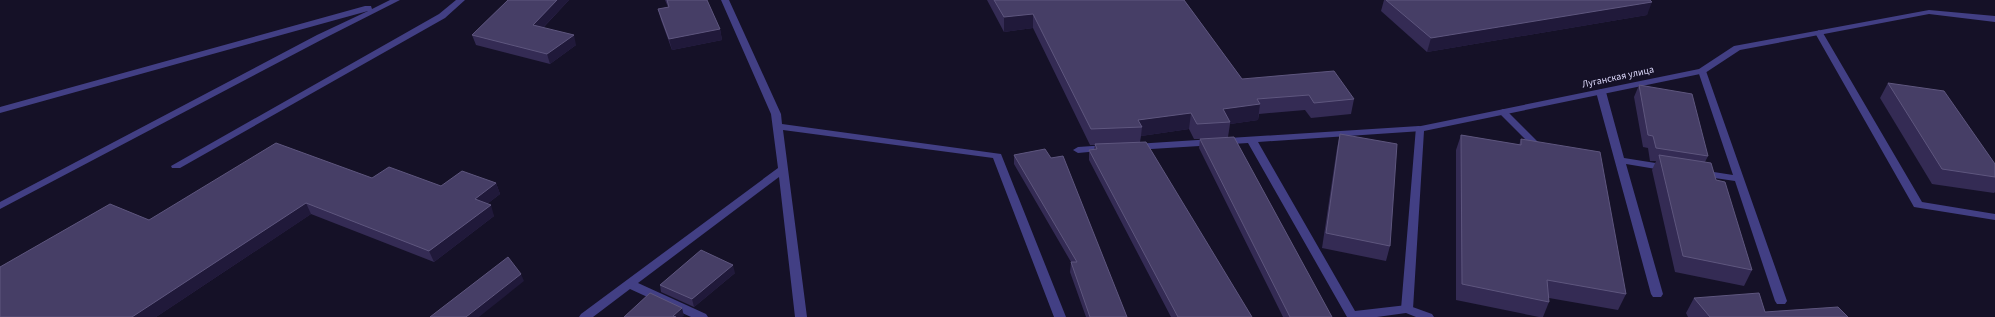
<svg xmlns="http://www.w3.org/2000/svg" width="1995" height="317" viewBox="0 0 1995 317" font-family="'Source Sans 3',sans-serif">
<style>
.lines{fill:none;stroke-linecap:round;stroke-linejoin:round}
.service{fill:#423f84;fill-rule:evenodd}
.minor{fill:#423f84;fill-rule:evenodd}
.wall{fill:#342b54}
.shaded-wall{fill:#20193a}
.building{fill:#463e66;stroke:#5e567e}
.labels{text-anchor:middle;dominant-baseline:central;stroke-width:3;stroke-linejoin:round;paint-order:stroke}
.street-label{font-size:10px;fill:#dedafd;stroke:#151127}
</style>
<rect width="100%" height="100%" fill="#151127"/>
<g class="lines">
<g class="service">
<path d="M390,0h10l-77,39 -323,170v-7l317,-167 51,-24 -368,102v-6l365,-101h6l1,3z"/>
<path d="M456,0h9l-20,18 -265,150h-8l-1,-2 268,-152z"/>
<path d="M721,0h8l52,114 1,10 219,30 65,163h-12l-61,-159 -210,-28 24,187h-12l-16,-140 -141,106 68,31 2,3h-17l-61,-28 -37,28h-14l2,-3 197,-146 -7,-54z"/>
<path d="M1819,30l4,3 99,169 73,12v6l-81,-13 -99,-174z"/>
<path d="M1702,68l4,3 81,230 -2,3h-8l-2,-3 -40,-120 -34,-5 -5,-3 5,-3 32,5 -35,-104z"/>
<path d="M1601,89l5,3 18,66 44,7 5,3 -5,3 -42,-7 37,130 -2,3h-8l-2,-3 -55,-202z"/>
<path d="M1503,109l3,1 32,32 -2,2h-6l-32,-32z"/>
<path d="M1419,126l3,1 2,2 -2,2 -164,11 97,169 52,-6 25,9 2,3h-18l-10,-4 -29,4h-30l-99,-174 -113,7 -5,-3 5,-3z"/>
<path d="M1107,145l5,3 -2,2 -32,3 -5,-3 5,-3z"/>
</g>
<path class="minor" d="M1929,10l66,6v6l-66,-8 -189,36 -35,23 -281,58 -11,178 -2,3h-8l-2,-3 15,-182 283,-58 35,-23z"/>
</g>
<g class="wall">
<path d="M508,0h61l-26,28 33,17 -26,19 -74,-19 -4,-10z"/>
<path d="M665,0h42l13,29 2,11 -50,10 -11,-30 -3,-11 10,-2z"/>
<path d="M987,0h197l58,79 112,20 -3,15 -40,4 -6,-8 -46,4 -1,6 -28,4 -2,13 104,180h-49l-84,-169 1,-9h-6l-5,-10 -48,7 -1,6 112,175h-81l-82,-157v-10l5,-1 1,-4h-5l-57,-117 -29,4z"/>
<path d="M1384,0h266l-3,15 -220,37 -46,-41z"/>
<path d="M1888,83l107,81v28l-1,1 -62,-9 -52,-86z"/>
<path d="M1639,85l69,71 -3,6 11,18 36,90 -8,16 -69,-14 -23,-102 4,-9h-6l-2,-13 -5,-1 -9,-50z"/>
<path d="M1340,134l50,112 -4,15 -64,-13 15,-100z"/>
<path d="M1461,135l58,10 2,-6 105,155 -8,16 -69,-12v4l-6,15h-4l-83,-17v-150z"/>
<path d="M1014,155l113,162h-41l-16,-45 1,-10 -57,-98z"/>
<path d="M372,178l69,8 55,-3 4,11 -13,10 7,12 -60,46 -123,-48 -155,103h-156l149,-97z"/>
<path d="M735,273l-41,34 -33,-15 -1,-7z"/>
<path d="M1694,298l71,14 83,5h-160l-2,-4z"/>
</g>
<g class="shaded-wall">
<path d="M557,0h12l-33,35 -3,-10z"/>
<path d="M1652,2l-5,13 -220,37 4,-14z"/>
<path d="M1033,14v14l-29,4v-15z"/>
<path d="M720,29l2,11 -50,10 -3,-11z"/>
<path d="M574,35l2,10 -26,19 -3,-10z"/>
<path d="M1260,104l-2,16 -28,4v-2l-7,-13z"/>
<path d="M1191,113l-2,16 -48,7 1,-9 -4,-7z"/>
<path d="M496,183l4,11 -21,16 -4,-11z"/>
<path d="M306,203l5,11 -155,103h-24z"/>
<path d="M491,205l3,11 -60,46 -5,-11z"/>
<path d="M733,265l2,8 -41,34 -2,-8z"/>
<path d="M521,274l3,7 -45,36h-13z"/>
<path d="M682,308l2,8 -2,1h-9v-1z"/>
</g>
<g class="building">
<path d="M508,0h49l-24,25 41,10 -27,19 -75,-19z"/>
<path d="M667,0h40l13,29 -51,10 -11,-30 11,-2z"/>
<path d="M994,0h190l58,79 92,-8 20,28 -40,4 -5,-8 -52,4 3,5 -37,5 7,13 -33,2 -6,-11 -53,7 4,7 -51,2 -58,-115 -29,3z"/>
<path d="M1386,0h264l2,2 -221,36z"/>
<path d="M1888,83l56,8 51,73v13l-53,-8z"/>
<path d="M1639,85l53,9 16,62 -52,-8 -3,-12 -5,-1z"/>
<path d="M1340,134l57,10 -7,102 -64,-13z"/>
<path d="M1461,135l60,10v-6l79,13 26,142 -79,-14 2,22 -87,-18z"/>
<path d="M1234,137l98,180h-42l-90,-178z"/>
<path d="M1146,142l106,175h-74l-89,-167 8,-1 -2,-5z"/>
<path d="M276,143l96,35 17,-11 52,19 21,-15 34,12 -21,16 16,6 -62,46 -123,-48 -174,114h-132v-50l110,-63 39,16z"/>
<path d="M1045,149l6,9 12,-2 64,161h-37l-19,-55h6l-63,-107z"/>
<path d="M1659,155l52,8 5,17 9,2 27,88 -69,-14z"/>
<path d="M701,250l32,15 -41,34 -32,-14z"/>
<path d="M508,257l13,17 -55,43h-36z"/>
<path d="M650,293l32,15 -9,8 3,1h-52z"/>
<path d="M1759,293l6,19 73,-5 10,10h-138l-16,-19z"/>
</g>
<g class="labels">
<g class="street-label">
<text transform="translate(1618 77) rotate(-12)">Луганская улица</text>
</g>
</g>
</svg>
